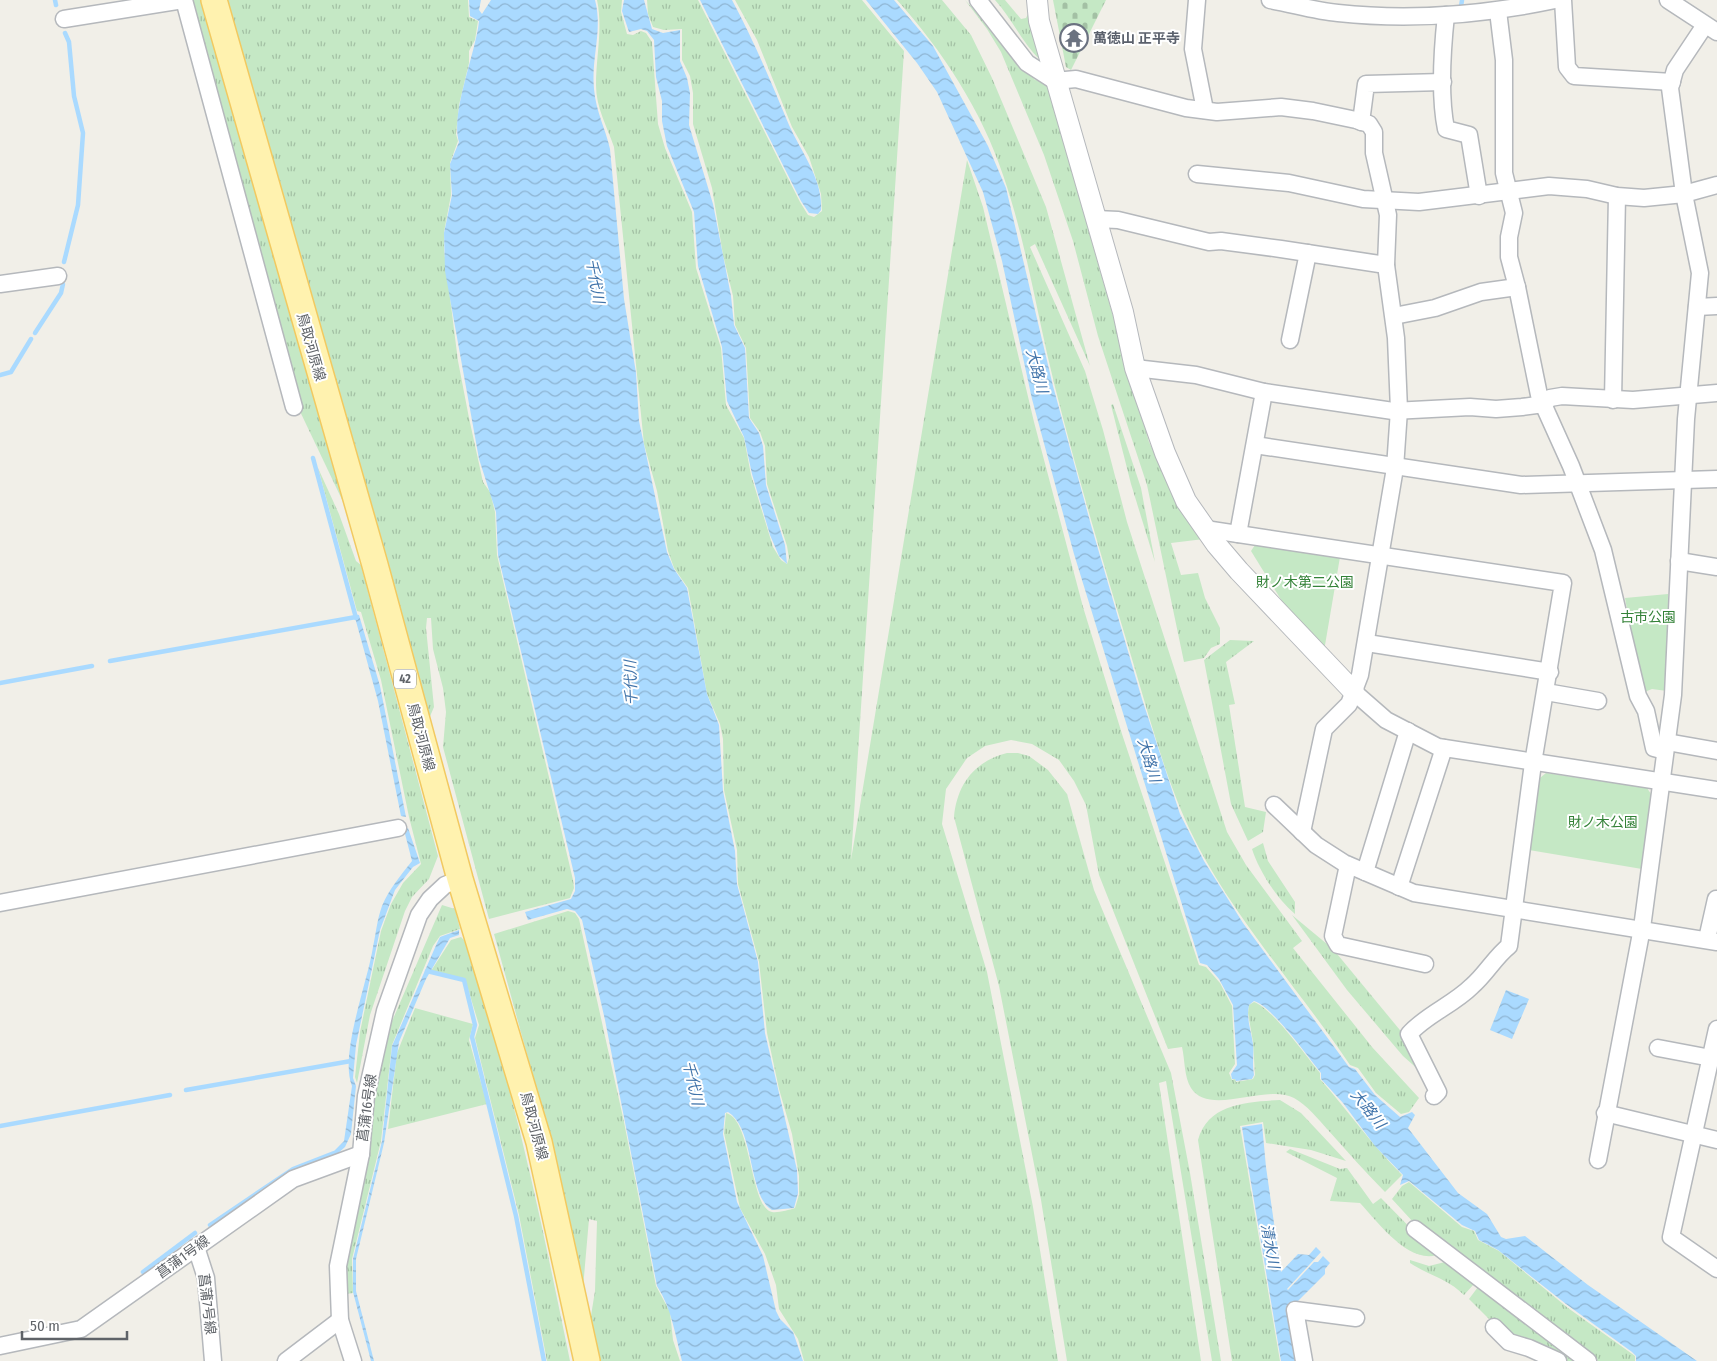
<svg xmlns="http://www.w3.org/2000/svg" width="1717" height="1361" viewBox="0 0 1717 1361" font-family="'Fira Sans Condensed','Noto Sans JP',sans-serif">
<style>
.grass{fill:url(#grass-tufts)}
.cemetery{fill:url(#cemetery-stones)}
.park{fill:#c5e8c5}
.water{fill:url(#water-waves)}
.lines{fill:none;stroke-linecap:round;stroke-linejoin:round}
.stream{stroke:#aadaff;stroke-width:4.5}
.minor-casing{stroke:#b5b8bc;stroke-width:19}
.tertiary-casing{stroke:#b5b8bc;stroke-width:22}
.primary-casing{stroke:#f2c960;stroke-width:28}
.minor{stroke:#fff;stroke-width:16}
.tertiary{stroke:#fff;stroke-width:20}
.primary{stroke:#fff2af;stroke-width:25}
.labels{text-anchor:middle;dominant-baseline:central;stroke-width:4;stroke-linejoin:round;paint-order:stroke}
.shield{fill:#fff;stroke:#8f9295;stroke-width:1}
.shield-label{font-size:12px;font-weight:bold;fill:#5f6368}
.worship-label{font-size:14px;font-weight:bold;fill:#5b616d;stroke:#fff;text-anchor:start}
.street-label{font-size:14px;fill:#5f6368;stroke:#fff}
.park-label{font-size:14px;fill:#348238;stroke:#fff}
.water-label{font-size:15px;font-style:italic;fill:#4174aa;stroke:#fff}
</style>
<defs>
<pattern id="grass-tufts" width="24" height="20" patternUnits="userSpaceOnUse" patternTransform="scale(1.25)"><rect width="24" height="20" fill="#c5e8c5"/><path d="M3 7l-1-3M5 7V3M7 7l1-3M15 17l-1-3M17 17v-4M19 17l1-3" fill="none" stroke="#a3c0a4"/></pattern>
<pattern id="cemetery-stones" width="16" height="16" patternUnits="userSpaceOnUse" patternTransform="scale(1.25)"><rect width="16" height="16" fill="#c5e8c5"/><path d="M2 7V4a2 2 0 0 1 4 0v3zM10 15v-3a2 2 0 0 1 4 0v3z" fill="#a3c0a4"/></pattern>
<pattern id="water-waves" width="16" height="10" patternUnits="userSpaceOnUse" patternTransform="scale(1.25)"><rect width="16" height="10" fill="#aadaff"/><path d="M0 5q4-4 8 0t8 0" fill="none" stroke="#8eb4d2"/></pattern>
</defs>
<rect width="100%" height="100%" fill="#f1efe8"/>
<g class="grass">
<path d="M186,0h17l142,506 -49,-103z"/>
<path d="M225,0h243l1,17 9,4 -3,19 -6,11v12l-10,42 -3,29 2,7 -8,22 1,32 -7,37v18l14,111 11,57 14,64 7,10 5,20 2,43 76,325 1,8 -4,10 -81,21 -46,-172 3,-35 -3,-24 -10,-39 -2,-31h-4l-1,10 8,79 -6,14 -6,-32 -31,-114z"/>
<path d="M597,0h25l-1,12 6,22 6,1 8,-4 5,2 6,9 6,82 7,24 27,64 4,56 25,80 5,57 18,33 7,37 22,72 8,13 6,4 2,-6 -2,-12 -20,-62 -2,-38 -5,-14 -10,-14 -4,-70 -11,-23 -2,-29 -10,-41 -11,-67 -19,-64v-31l-3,-17 -8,-16v-31l-18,1 -11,-3 -5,-13 -1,-14h51l102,202 8,13 6,2 8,-6 -1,-17 -12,-37 -17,-30 -35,-87 -22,-40h127l42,51 -53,809 116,-700 16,47 51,215 49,185 39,127 77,231 7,2 14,16 12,23 3,58 -6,9 3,7 3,-1 1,3 17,-3 2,-4 -2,-33 -5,-29 1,-8 5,-3c19,7 52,54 66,71v6c28,32 52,66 82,96l-17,17c-20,-20 -38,-41 -57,-62 -10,-11 -21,-25 -34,-32 -27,-15 -85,19 -103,-10 -7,-11 -6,-28 -9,-41l-14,2 -69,-174 -13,-70 -12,-24 -15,-21 -27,-16 -21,-4 -26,6 -18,12 -21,31 -4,35 45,148 46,235 25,154h-254l-6,-22 -19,-30 -3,-24 -11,-31 -25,-46 -16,-75 2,-20c26,6 24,95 46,99 6,1 17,-2 23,-4l4,-13v-19l-7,-42 -13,-45 -12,-56 -8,-71 -21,-78 -1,-34 -13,-60 -1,-51 -3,-15 -13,-30 -19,-106 -14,-20 -6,-17 -11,-60 -13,-47 -30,-297c-7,-21 -18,-39 -18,-62 0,-29 7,-57 1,-85z"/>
<path d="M897,0h45l29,35 21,43 54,129 44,159 -55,-122 -5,3 55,124 18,59 24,92 100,310 19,33 56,76 -9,7 79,99 47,51 -10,14 -8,2 -25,-21 -18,-25 -8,-3c-55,-82 -131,-163 -169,-255 -20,-48 -34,-101 -49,-151 -27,-90 -54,-181 -77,-272 -18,-71 -28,-143 -52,-212 -21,-64 -61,-125 -106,-175z"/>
<path d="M965,0l41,44 29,36 11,1 103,361 33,67 22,30 -33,4 10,32 17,-2 7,25 15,30v16l-9,4 -7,10 -20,4 -37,-177 -49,-149 -25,-95 -29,-86 -43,-103 -14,-23z"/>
<path d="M995,0h10l16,19 5,-1 2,-4 12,46c-18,-18 -28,-41 -45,-60z"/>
<path d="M1113,404l28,84 14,74 -24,-78 -20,-79z"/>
<path d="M318,468l21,46 17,47 5,4 77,291 -9,23 -17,18 -7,14 -35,104 -13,68 -2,-6 5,-45 21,-101 10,-27 12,-21 18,-19 -12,-47 -28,-137 -20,-68 -4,-1z"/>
<path d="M1230,640l24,1 -28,21 9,42 -6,1 16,102 21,5 -3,20 -15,9 -17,-37 -27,-144z"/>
<path d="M1007,753h11l11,3 19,14 19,24 27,96 77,183 19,100 31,188h-9l-46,-280 -7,2 42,278h-134l-26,-161 -42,-214 -45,-169c3,-33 21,-56 53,-64z"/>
<path d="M1263,843l5,18 27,41v12c-18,-15 -36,-43 -43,-65z"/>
<path d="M442,905l13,4 5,20 -20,7 -7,10 -41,99 -11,96 -29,118 1,34 -7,1v-34l22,-101 8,-74 14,-59z"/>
<path d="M568,911l7,2 4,6 45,203 32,164 14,26 3,28 7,21h-84l-7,-33 6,-37 2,-70 -8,-2 -6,69 -38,-168 -51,-186z"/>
<path d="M1292,915l41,34 71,86 17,37 -18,-16 -56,-66z"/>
<path d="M461,937l3,3c48,137 77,280 106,421h-23l-28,-146 -44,-177 4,-13 -14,-46 -34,-8 20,-31z"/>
<path d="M415,1008l58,16 -4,16 18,64 -99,25 9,-76z"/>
<path d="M1280,1100l21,13 45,48 -35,-11 -45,-7 -3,-21 -23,4 40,235h-48l-34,-221c10,-37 50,-38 82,-40z"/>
<path d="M1290,1149l50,20 7,-1 26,36 8,-6 56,57c-29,9 -60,-34 -77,-52l-30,-2 7,-23 -51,-26z"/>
<path d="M1409,1182l53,45 12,4 4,9 21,11 69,57 67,48v5h-37l-54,-39 -66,-55 -64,-44 -22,-24 10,-13z"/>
<path d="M1410,1260l19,6 16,-4 29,22 -10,11c-16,-16 -36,-20 -54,-32z"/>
<path d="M1478,1287l95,74h-12l-66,-36 -26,-26z"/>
</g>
<path class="cemetery" d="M1053,0h53l-35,70 -5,-3z"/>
<g class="park">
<path d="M1255,545l85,12 -16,94 -36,-40 -37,-60z"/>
<path d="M1668,594l-1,97 -15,-2 -10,4 -17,-95z"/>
<path d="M1546,773l101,15 4,6 -9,75 -113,-19 11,-72z"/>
</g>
<g class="water">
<path d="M469,0h12l-2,10 3,4 9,-14h104c8,30 -4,58 -1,89 2,23 11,38 16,60l14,150 12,74 3,48 28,131 7,17 13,19 20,106 12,31 4,66 12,60 2,33 21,78 7,71 32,137 1,23 -4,15 -22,2c-24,-13 -17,-82 -44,-98l-3,1 -2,21 14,68 26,54 13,55 4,8 13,13 10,29h-121c-7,-26 -10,-52 -25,-75l-52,-266 -23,-100 -7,-9 -8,-2 -39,11 -3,-8 46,-13 4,-8v-13l-77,-323 -2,-43 -17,-53 -34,-188 -1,-38 8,-38 -2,-31 9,-22c-9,-28 17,-90 20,-121l-9,-5z"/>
<path d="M624,0h20l8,29 11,4 17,-3v31l7,17 3,15 -1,32 24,79 18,92 3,29 11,23 4,70 10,15 4,13 3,39 19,60 2,19 -8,-8 -9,-21 -18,-61 -8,-37 -17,-36 -5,-54 -24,-81 -4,-54 -27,-66 -5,-25v-20l-6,-24 -2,-37 -7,-9 -6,-2 -12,3 -7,-21z"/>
<path d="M700,0h32c22,41 39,82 57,125 12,27 34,54 32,85l-3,4 -9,-1 -8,-12z"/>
<path d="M866,0h28l39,46 55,100 18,42 47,198 38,139 51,174 38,115 24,47 39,62 106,144 6,2 20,26 25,22 12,-5 3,3 -7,13 50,65 29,21 14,23 5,2 19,-3 63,49 109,76h-61v-5l-4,-4 -66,-48 -68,-54 -19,-10 -4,-9 -13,-6 -53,-44 -9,4 3,-10 -28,-29 -32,-43 -22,-24v-6c-14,-17 -48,-66 -67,-72l-5,4c-3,14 2,25 4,39 1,12 -1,18 1,31l-2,4 -16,2 -1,-2h-3l-1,-5 6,-9 -4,-60 -14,-26 -12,-14 -7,-2 -126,-409 -42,-155 -30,-138 -19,-69 -46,-100 -20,-29z"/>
<path d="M354,614l5,1 21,71 26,131 -5,-1 -23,-115z"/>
<path d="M408,828l12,35 -7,4 -18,23 -15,40 -24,115 -3,33 3,8 -5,48 -6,13 -10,9h-6l15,-15 8,-55c-13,-31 16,-105 21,-139 3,-14 4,-27 9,-41 7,-17 19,-31 30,-45l-8,-31z"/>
<path d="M459,930v5l-9,3 -24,41 -27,63 -15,101 -28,116v32l18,70h-3l-18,-69v-33l29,-118 10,-95 45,-103 3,-6z"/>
<path d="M1506,990l23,9 -17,40 -22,-9z"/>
<path d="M1262,1124l4,43 15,105 17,-18 11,1 7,-8 5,5 -34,37 1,1 26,-28h4l5,-6 7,7 -5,6v5l-34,34 10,53h-20l-36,-214 -3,-20z"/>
</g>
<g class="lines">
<g class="stream">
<path d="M55,0l1,5"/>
<path d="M1461,7l1,-7"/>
<path d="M64,262l14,-57 5,-72 -9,-37 -5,-54 -4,-9"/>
<path d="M35,333l26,-40 2,-9"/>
<path d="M0,375l11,-3 20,-33"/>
<path d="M313,458l43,160"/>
<path d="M110,661l246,-44"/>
<path d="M0,683l92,-17"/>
<path d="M427,971l37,9 11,45 -3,12 44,179 28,145"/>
<path d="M186,1090l165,-29"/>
<path d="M0,1126l170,-31"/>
<path d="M210,1225l83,-56 41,-16"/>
<path d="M143,1272l52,-39"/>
</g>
<defs>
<g id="minor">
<path d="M184,0l110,407"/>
<path d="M978,0l49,63 28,18 21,-2 110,29 31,4 64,-5 32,4 43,9 13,4 5,8v21l14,62 -2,50 10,73 3,72 -4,58 -35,207 -11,29 -25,25 -22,103"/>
<path d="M1197,0l-4,49 12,61"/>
<path d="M1270,0c23,4 45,11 68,13 74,8 145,2 217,-13"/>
<path d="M1563,0l4,67 7,9 98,6"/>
<path d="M1668,0l49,32"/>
<path d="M1498,11l6,49v113l10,40 -5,24v20l8,30 22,108 32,71 32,84 35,146 8,15 8,37 11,3"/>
<path d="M1446,15c-4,37 -7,79 0,114l23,6 10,61"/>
<path d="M64,19l119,-19"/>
<path d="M1361,122l5,-38 77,-2"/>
<path d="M1197,174l92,9 74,16 56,3 130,-16 38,3 30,7 27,2 40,-4 33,-9"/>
<path d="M1096,219l22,1 91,22 12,-1 60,8 105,16"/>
<path d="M0,284l58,-8"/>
<path d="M1697,307l20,-1"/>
<path d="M1394,316l41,-8 46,-16 36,-5"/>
<path d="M1290,340l18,-87"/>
<path d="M1135,368l61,7 68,17 129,19 77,-4 26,2 26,-2 22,-3 6,-6 12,-2 71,4 84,-7"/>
<path d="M1613,400l4,-204"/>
<path d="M1255,445l266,40 196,-6"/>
<path d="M1205,529l358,54 -30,180 -24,183c-14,11 -23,28 -37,40 -19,19 -45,28 -63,48l29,58 -4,4"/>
<path d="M1238,534l26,-142"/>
<path d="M1679,561l38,6"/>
<path d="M1367,643l183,29"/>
<path d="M1354,692l32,28 52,27 279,43"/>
<path d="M1546,692l52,9"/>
<path d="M1667,742l50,9"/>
<path d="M1274,805l42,40 28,18 70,30 303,49"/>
<path d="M1348,865l-15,71 5,9 87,19"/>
<path d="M1365,872l43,-141"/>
<path d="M1399,887l45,-139"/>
<path d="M0,903l398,-75"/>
<path d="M1707,939l9,-40"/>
<path d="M1717,1029l-46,208 46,32"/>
<path d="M1658,1048l53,10"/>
<path d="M1605,1113l112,27"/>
<path d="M1598,1160l44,-232 31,-233 13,-276 14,-146 -16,-79 -14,-106 5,-18 30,-45"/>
<path d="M1415,1229l173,132"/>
<path d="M196,1247l10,31 7,83"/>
<path d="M1494,1327l15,15 20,6 29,13"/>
<path d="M0,1346l81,-17 212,-150 68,-25"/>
<path d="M286,1361l54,-41"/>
<path d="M353,1361l-13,-41 -2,-54 23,-112 5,-58 19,-85 34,-96 11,-16 15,-14 15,-6"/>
<path d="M1304,1361l-9,-51 61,8"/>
</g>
<path id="tertiary" d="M1037,0l2,21 84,291 12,56 30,85 21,48 30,43 23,27 115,121"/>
<path id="primary" d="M214,0l161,565 85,314 79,263 48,219"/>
</defs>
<use href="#minor" class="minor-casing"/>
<use href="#tertiary" class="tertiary-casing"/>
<use href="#primary" class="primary-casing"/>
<use href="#minor" class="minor"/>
<use href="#tertiary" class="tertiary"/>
<use href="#primary" class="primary"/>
</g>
<defs>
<symbol id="temple-ring" viewBox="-11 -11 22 22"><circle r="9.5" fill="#fff" stroke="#6b7280" stroke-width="1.5"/><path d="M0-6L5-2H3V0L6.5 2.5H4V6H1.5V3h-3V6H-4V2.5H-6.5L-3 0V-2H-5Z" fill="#6b7280"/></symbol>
</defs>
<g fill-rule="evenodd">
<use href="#temple-ring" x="1058" y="22" width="32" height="32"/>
</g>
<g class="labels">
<rect class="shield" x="394" y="669.5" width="22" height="19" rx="4"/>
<g class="shield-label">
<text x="405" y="679">42</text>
</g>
<g class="worship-label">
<text x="1093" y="38">萬徳山 正平寺</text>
</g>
<g class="street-label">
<text transform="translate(311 347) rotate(74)">鳥取河原線</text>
<text transform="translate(421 737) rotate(75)">鳥取河原線</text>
<text transform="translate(367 1108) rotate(-82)">菖蒲16号線</text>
<text transform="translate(534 1126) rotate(75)">鳥取河原線</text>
<text transform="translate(183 1257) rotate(-36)">菖蒲1号線</text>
<text transform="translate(207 1304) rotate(83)">菖蒲7号線</text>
</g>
<g class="park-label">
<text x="1305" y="582">財ノ木第二公園</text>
<text x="1648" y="617">古市公園</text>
<text x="1603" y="822">財ノ木公園</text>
</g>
<g class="water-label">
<text transform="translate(595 281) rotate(80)">千代川</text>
<text transform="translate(1037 371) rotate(75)">大路川</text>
<text transform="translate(631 683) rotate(-92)">千代川</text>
<text transform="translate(1149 760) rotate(73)">大路川</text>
<text transform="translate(693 1083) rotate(77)">千代川</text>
<text transform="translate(1368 1109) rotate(51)">大路川</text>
<text transform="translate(1270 1246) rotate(80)">清水川</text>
</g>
</g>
<path d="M22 1331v8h105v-8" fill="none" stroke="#5f6368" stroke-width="2.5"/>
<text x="30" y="1331" font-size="15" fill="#5f6368" stroke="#ffffff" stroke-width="4" paint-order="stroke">50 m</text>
</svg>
